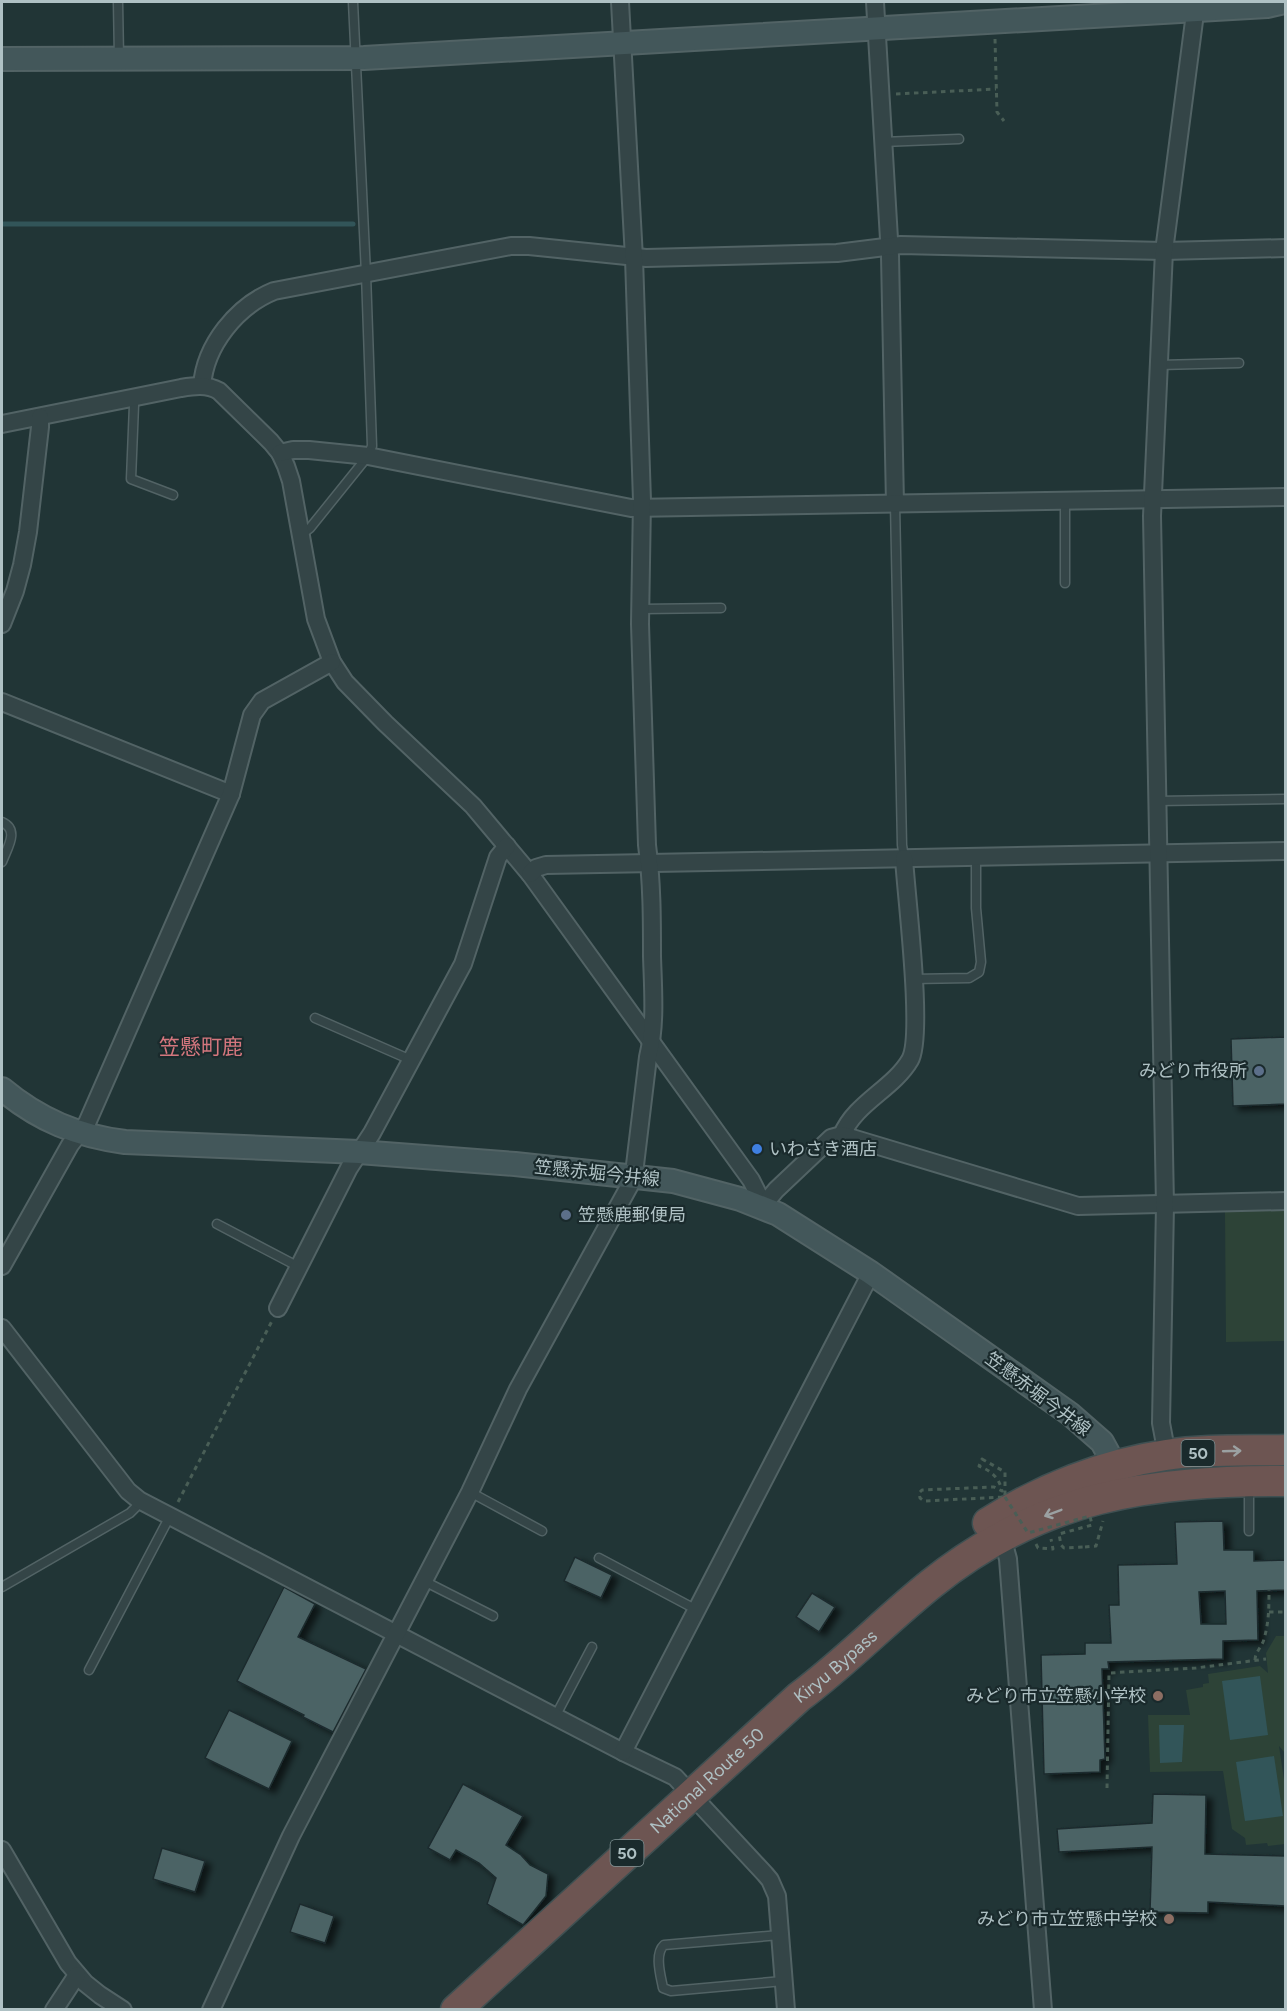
<svg xmlns="http://www.w3.org/2000/svg" width="1287" height="2011" viewBox="0 0 1287 2011" font-family="Figtree,'Noto Sans JP',sans-serif">
<style>
.green{fill:#2d4337}
.water{fill:#325559}
.lines{fill:none;stroke-linecap:round;stroke-linejoin:round}
.stream{stroke:#325559;stroke-width:5}
.building{fill:#4c6365;stroke:#1c2c2e;stroke-width:1.5;fill-rule:evenodd;filter:url(#shadow)}
.lane-casing{stroke:#526365;stroke-width:11}
.street-casing{stroke:#526365;stroke-width:20}
.secondary-casing{stroke:#526365;stroke-width:26}
.highway-casing{stroke:#3f5052;stroke-width:33}
.path{stroke:#495e56;stroke-width:3;stroke-dasharray:4.5 4.5;stroke-linecap:butt}
.lane{stroke:#344547;stroke-width:8}
.street{stroke:#344547;stroke-width:16}
.secondary{stroke:#43575a;stroke-width:22}
.highway{stroke:#6d5552;stroke-width:30}
.path-bridge{stroke:#495e56;stroke-width:3;stroke-dasharray:4.5 4.5;stroke-linecap:butt}
.oneway{stroke:#9ba1a2}
.service-dot{fill:#5c6f8a;stroke:#1a2a2c;stroke-width:2}
.shop-dot{fill:#3f7fe0;stroke:#1a2a2c;stroke-width:2}
.education-dot{fill:#8d6e63;stroke:#1a2a2c;stroke-width:2}
.labels{text-anchor:middle;dominant-baseline:central;stroke-width:4.5;stroke-linejoin:round;paint-order:stroke}
.shield{fill:#1a2a2c;stroke:#829496;stroke-width:1.5}
.shield-label{font-size:16px;font-weight:bold;fill:#afc1c4}
.poi-label{font-size:18px;fill:#afc1c4;stroke:#1a2a2c;text-anchor:end}
.street-label{font-size:18px;fill:#afc1c4;stroke:#1a2a2c}
.quarter-label{font-size:21px;fill:#d5777e;stroke:#1a2a2c}
</style>
<defs>
<filter id="shadow"><feDropShadow dx="6" dy="4" stdDeviation="3" flood-color="#0009"/></filter>
</defs>
<rect width="100%" height="100%" fill="#213536"/>
<g class="green">
<path d="M1285,1209v132l-59,1 -1,-131z"/>
<path d="M1276,1636h9v117l-6,-7 6,40v58l-17,2 -1,-3 -21,2 -1,-7 -13,-9 -9,-58 -73,1 -2,-57h42l-4,-25 17,-3v-3l6,-1 -1,-9 52,-8 8,7 -2,-20z"/>
</g>
<g class="water">
<path d="M1260,1676l8,59 -38,5 -8,-59z"/>
<path d="M1159,1725h25l-2,37 -22,1z"/>
<path d="M1274,1756l9,60 -38,5 -9,-59z"/>
</g>
<g class="lines">
<path class="stream" d="M2,224h351"/>
</g>
<g class="building">
<path d="M1286,1037v67l-53,2 -2,-67z"/>
<path d="M1223,1521l1,29h30v11l32,-1v30l-29,1 1,49 -35,1v18l-115,3 1,7h-7l3,90 -5,1v12l-56,2 -3,-119 44,-1v-11h26l-2,-38h10l-1,-40 59,-1 -2,-42zM1225,1591l1,33h-25l-2,-32z"/>
<path d="M575,1557l37,18 -11,23 -37,-17z"/>
<path d="M284,1587l31,17 -17,33 68,32 -33,63 -30,-15 1,-2 -67,-34z"/>
<path d="M812,1593l23,14 -16,25 -23,-15z"/>
<path d="M229,1710l63,31 -23,48 -64,-31z"/>
<path d="M463,1784l60,32 -17,29 15,10 9,10 18,9 -2,22 -23,29 -36,-21 9,-26 -17,-15 -23,-13 -6,10 -22,-12z"/>
<path d="M1153,1794l53,1 -1,59 81,2v50l-78,-4v11l-58,-1 2,-65 -93,5 -2,-23 95,-6z"/>
<path d="M162,1848l43,13 -10,31 -42,-13z"/>
<path d="M300,1904l34,12 -9,27 -35,-11z"/>
</g>
<g class="lines">
<defs>
<g id="lane">
<path d="M118,2l1,56"/>
<path d="M882,142l77,-3"/>
<path d="M1159,365l80,-2"/>
<path d="M132,398l2,7 -3,74 42,16"/>
<path d="M1065,502v81"/>
<path d="M895,504l7,341 2,13"/>
<path d="M302,534l8,-6 58,-72 4,-10 -6,-172 -13,-272"/>
<path d="M642,609l79,-1"/>
<path d="M1157,801l128,-2"/>
<path d="M2,822c18,8 5,26 0,40"/>
<path d="M913,979l56,-1 10,-6 2,-10 -5,-54v-51"/>
<path d="M315,1018l96,42"/>
<path d="M217,1224l82,43"/>
<path d="M1249,1488v43"/>
<path d="M470,1492l72,39"/>
<path d="M599,1558l98,52"/>
<path d="M424,1581l69,35"/>
<path d="M2,1587l128,-74 6,-6 3,-7"/>
<path d="M89,1670l81,-154"/>
<path d="M555,1717l37,-70"/>
<path d="M780,1935l-116,10c-10,9 -3,32 -1,43l8,3 112,-10"/>
</g>
<g id="street">
<path d="M875,2l15,254 5,248"/>
<path d="M202,386c3,-41 35,-80 72,-95l237,-45h18l117,12 191,-5 64,-8 263,6 122,-3"/>
<path d="M2,424l179,-36c13,-2 26,-4 38,3l52,51 9,11 6,13 5,15 25,138 16,43 13,20 40,41 88,83 57,68 221,306 7,14 4,13"/>
<path d="M280,453l13,-3h16l59,6 263,52 655,-11"/>
<path d="M2,624l13,-33 7,-26 6,-33 12,-105v-10"/>
<path d="M2,702l229,92"/>
<path d="M530,874l6,-6 10,-3 740,-14"/>
<path d="M842,1135c13,-32 51,-46 68,-75 14,-24 -4,-165 -6,-202"/>
<path d="M762,1207l14,-17 55,-52 11,-3 236,71 208,-5"/>
<path d="M2,1266l68,-121 17,-22 144,-329 21,-79 10,-14 70,-39"/>
<path d="M278,1308l71,-140 23,-35 91,-169 35,-107 9,-11"/>
<path d="M2,1328l126,163 11,9 484,252 52,25 90,97 5,6 7,16 9,114"/>
<path d="M1167,1455l-6,-32 4,-218 -13,-689 12,-265 30,-230v-11"/>
<path d="M1002,1537l6,22 35,451"/>
<path d="M623,1752l248,-479"/>
<path d="M2,1850l66,113 17,20 15,12 23,15"/>
<path d="M54,2010l23,-35"/>
<path d="M211,2010l80,-174 179,-344 48,-103 113,-206 4,-18 13,-108c8,-33 5,-67 4,-101 0,-37 0,-74 -5,-111l-7,-221 2,-123 -8,-243 -14,-256"/>
</g>
<g id="secondary">
<path d="M2,59l362,-1 903,-52 18,-4"/>
<path d="M2,1089c37,31 76,47 123,53l234,10 156,12 158,17 67,18 38,15 93,59 199,141 32,28 6,11 4,13 11,10"/>
</g>
<g id="highway">
<path d="M988,1523c53,-34 116,-59 178,-68 39,-6 80,-4 120,-5"/>
<path id="s1" d="M456,2010l343,-313c47,-35 87,-77 132,-113 111,-89 217,-103 355,-103"/>
</g>
</defs>
<use href="#lane" class="lane-casing"/>
<use href="#street" class="street-casing"/>
<use href="#secondary" class="secondary-casing"/>
<use href="#highway" class="highway-casing"/>
<g class="path">
<path d="M995,39l2,73 7,9"/>
<path d="M896,94l100,-5"/>
<path d="M982,1459l23,13v25l-81,4 -4,-3 -1,-5 3,-3 72,-3 8,4c-3,-14 -11,-20 -23,-25z"/>
<path d="M178,1502l94,-181"/>
<path d="M1036,1544l2,4 15,1 -2,-10"/>
<path d="M1085,1547l11,-1 7,-25"/>
<path d="M1269,1612h17"/>
<path d="M1255,1660c0,-8 7,-13 9,-21 5,-17 5,-32 5,-49"/>
<path d="M1107,1788l2,-115 87,-5 70,-9"/>
</g>
<use href="#lane" class="lane"/>
<use href="#street" class="street"/>
<use href="#secondary" class="secondary"/>
<use href="#highway" class="highway"/>
<path class="path-bridge" d="M1005,1497l23,36 62,-17 2,9 -33,9 2,11 3,3 21,-1"/>
</g>
<defs><path id="oneway-shaft" d="M-6 0H5M1.5-3L5.5 0L1.5 3" fill="none" stroke-width="1.6" stroke-linecap="round" stroke-linejoin="round" transform="scale(1.5)"/></defs>
<g class="oneway">
<use href="#oneway-shaft" transform="translate(1232 1451) rotate(-2)"/>
<use href="#oneway-shaft" transform="translate(1053 1513) rotate(159)"/>
</g>
<g class="service-dot">
<circle cx="1259" cy="1071" r="6"/>
<circle cx="566" cy="1215" r="6"/>
</g>
<circle class="shop-dot" cx="757" cy="1149" r="6"/>
<g class="education-dot">
<circle cx="1158" cy="1696" r="6"/>
<circle cx="1169" cy="1919" r="6"/>
</g>
<g class="labels">
<g class="shield">
<rect x="1181.5" y="1440" width="33" height="26" rx="4.5"/>
<rect x="610.5" y="1840" width="33" height="26" rx="4.5"/>
</g>
<g class="shield-label">
<text x="1198" y="1453">50</text>
<text x="627" y="1853">50</text>
</g>
<g class="poi-label">
<text x="1247" y="1071">みどり市役所</text>
<text x="769" y="1149" text-anchor="start">いわさき酒店</text>
<text x="578" y="1215" text-anchor="start">笠懸鹿郵便局</text>
<text x="1146" y="1696">みどり市立笠懸小学校</text>
<text x="1157" y="1919">みどり市立笠懸中学校</text>
</g>
<g class="street-label">
<text transform="translate(597 1173) rotate(6)">笠懸赤堀今井線</text>
<text transform="translate(1038 1394) rotate(37)">笠懸赤堀今井線</text>
<text stroke="none"><textPath href="#s1" startOffset="512">Kiryu Bypass</textPath></text>
<text stroke="none"><textPath href="#s1" startOffset="340">National Route 50</textPath></text>
</g>
<g class="quarter-label">
<text x="201" y="1046">笠懸町鹿</text>
</g>
</g>
<rect width="1287" height="2011" fill="none" stroke="#afc1c4" stroke-width="6"/>
</svg>
